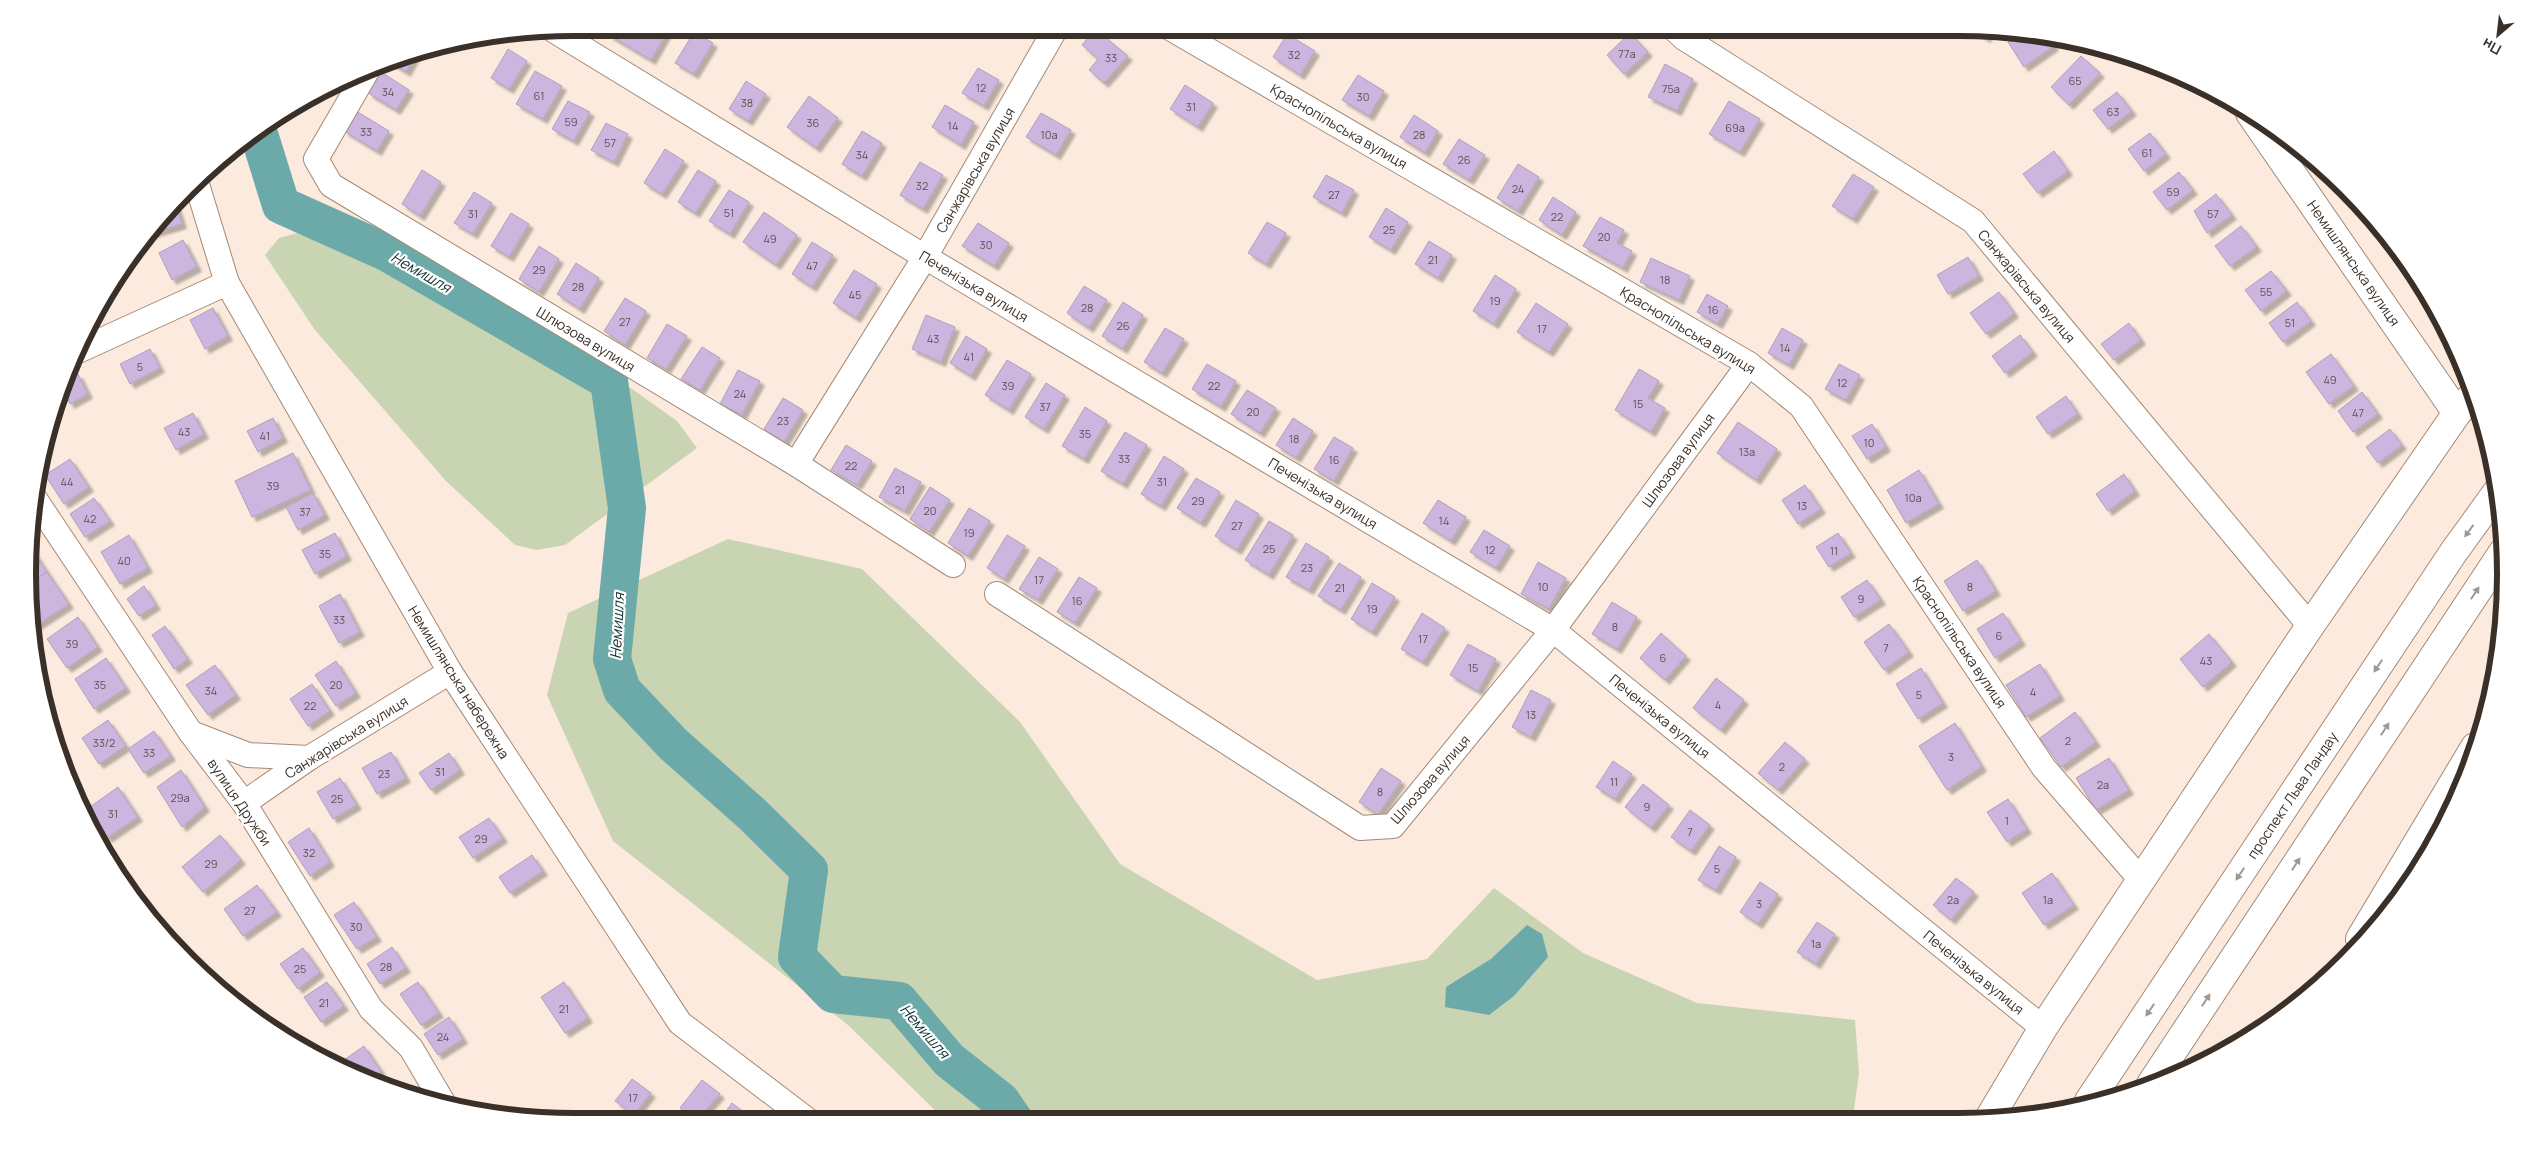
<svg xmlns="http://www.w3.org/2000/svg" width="2533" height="1149" viewBox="0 0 2533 1149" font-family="Manrope,sans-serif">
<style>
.green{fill:#c9d4b3}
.water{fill:#6ca9a9}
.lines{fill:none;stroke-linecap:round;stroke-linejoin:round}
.river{stroke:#6ca9a9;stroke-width:38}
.building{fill:#ccb5df;stroke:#b0a1bd;filter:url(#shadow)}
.street-casing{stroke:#a38a76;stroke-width:26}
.secondary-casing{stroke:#a38a76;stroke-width:30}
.primary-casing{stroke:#a38a76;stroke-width:30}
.street{stroke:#fff;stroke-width:24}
.secondary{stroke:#fff;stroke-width:28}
.primary{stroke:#fff;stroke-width:28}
.oneway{fill:#9d9894}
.labels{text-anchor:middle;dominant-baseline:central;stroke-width:4.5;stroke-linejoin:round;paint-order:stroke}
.number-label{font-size:11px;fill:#5f5156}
.street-label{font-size:14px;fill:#3b3028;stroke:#fff}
.water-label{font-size:15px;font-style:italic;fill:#133233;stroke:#fff}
.rim{fill:none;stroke:#3b3028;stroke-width:6}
</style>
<defs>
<filter id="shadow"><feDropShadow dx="4.5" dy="4.5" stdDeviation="1" flood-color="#0004"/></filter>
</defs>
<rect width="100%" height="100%" fill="#fbeadd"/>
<g class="green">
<path d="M347,220l165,93 113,71 52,37 20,27 -132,97 -28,5 -22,-5 -69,-64 -131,-151 -50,-75 14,-17z"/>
<path d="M728,539l134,30 158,153 100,142 197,116 110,-21 67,-71 89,65 114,50 158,17 4,53 -6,44 -908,3 -97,-95 -235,-184 -66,-146 21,-82z"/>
</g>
<path class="water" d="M1527,925l15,9 6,23 -34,39 -25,19 -44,-8 1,-20 45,-28z"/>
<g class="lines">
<path class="river" d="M258,131l23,74 107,48 221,128 18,127 -15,151 10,31 51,54 79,70 57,56 -12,87 36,37 66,7 50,59 52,41 13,19"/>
</g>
<g class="building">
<path d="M614,28h46l7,4 -16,28 -42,-25z"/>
<path d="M1095,29l33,27 -24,27 -15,-13 9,-11 -16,-14z"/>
<path d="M1972,29l18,2 -4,7z"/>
<path d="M694,32l19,11 -19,31 -19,-11z"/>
<path d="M1630,33l18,19 -24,22 -17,-19z"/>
<path d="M1287,34l28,17 -15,24 -27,-18z"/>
<path d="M2021,34l26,2 7,10 -30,21 -16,-25z"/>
<path d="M508,49l19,12 -18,28 -18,-11z"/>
<path d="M417,52l-11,20 -17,-11 9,-4z"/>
<path d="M2081,56l19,17 -31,32 -18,-18z"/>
<path d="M1665,64l28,15 -16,32 -29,-14z"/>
<path d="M978,68l21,12 -15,26 -22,-13z"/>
<path d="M535,71l27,15 -19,33 -27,-15z"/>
<path d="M381,72l28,18 -13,20 -28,-17z"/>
<path d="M1358,75l26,16 -15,25 -27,-16z"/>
<path d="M746,81l20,13 -18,27 -19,-12z"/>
<path d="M1185,85l28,18 -15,24 -28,-18z"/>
<path d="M2117,92l15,19 -24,18 -15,-19z"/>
<path d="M809,96l29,22 -22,30 -29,-21z"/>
<path d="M568,101l22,11 -16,29 -22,-12z"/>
<path d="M1729,101l31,18 -20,33 -31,-18z"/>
<path d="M945,105l29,17 -13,23 -29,-18z"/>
<path d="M356,111l33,20 -12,20 -33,-20z"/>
<path d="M1041,113l30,17 -15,25 -30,-18z"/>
<path d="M1414,115l24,16 -13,22 -25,-16z"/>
<path d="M606,123l22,11 -14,28 -23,-12z"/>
<path d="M862,131l20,12 -20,33 -20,-12z"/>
<path d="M2150,133l16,21 -22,17 -16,-22z"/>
<path d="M1459,139l26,16 -16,25 -26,-16z"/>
<path d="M665,149l19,12 -22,33 -18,-11z"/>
<path d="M2054,151l14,20 -30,22 -15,-19z"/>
<path d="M920,162l23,13 -20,34 -23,-14z"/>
<path d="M1518,164l21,13 -21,34 -21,-13z"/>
<path d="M422,170l19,12 -21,34 -18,-12z"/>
<path d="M698,170l18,11 -21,32 -17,-11z"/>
<path d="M2179,172l14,18 -26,20 -14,-18z"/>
<path d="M1853,174l21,13 -21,32 -21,-13z"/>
<path d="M1326,175l28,15 -12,23 -29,-16z"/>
<path d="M729,190l20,12 -19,32 -21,-13z"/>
<path d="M474,192l18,11 -19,31 -19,-11z"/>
<path d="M2216,194l16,21 -25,18 -13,-22z"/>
<path d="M1553,197l23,15 -14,23 -23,-15z"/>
<path d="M175,202l7,22 -33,10 14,-20z"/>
<path d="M1386,208l22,14 -17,28 -22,-13z"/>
<path d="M764,212l33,23 -21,30 -33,-23z"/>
<path d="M511,213l18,11 -20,33 -18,-11z"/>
<path d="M1600,217l24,13 -7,13 15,8 -9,17 -40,-22z"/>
<path d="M1267,222l19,11 -20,31 -18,-11z"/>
<path d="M978,223l31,20 -15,23 -32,-20z"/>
<path d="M2241,226l16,21 -27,19 -15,-20z"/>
<path d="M183,240l14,27 -25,13 -13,-27z"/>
<path d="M1429,241l23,14 -14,23 -23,-14z"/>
<path d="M812,242l21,13 -21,32 -20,-13z"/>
<path d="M539,246l20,13 -20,33 -20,-13z"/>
<path d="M1968,257l11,19 -31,18 -11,-19z"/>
<path d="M1651,258l39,18 -11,24 -39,-18z"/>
<path d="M576,263l23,15 -19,31 -23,-15z"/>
<path d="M854,270l23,14 -21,34 -23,-15z"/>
<path d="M2271,271l16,20 -26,20 -16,-21z"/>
<path d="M1495,275l21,14 -22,35 -21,-13z"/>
<path d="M1084,286l23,14 -18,28 -22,-15z"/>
<path d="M1999,292l15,21 -28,21 -16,-21z"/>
<path d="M1707,294l21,12 -10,18 -21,-12z"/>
<path d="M625,298l21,13 -21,34 -21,-14z"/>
<path d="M1123,302l20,13 -20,34 -21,-13z"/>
<path d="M2297,302l14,19 -28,21 -14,-19z"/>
<path d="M1536,303l32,21 -19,28 -32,-20z"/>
<path d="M213,308l15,28 -23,13 -15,-29z"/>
<path d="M926,315l29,12 -14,35 -29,-13z"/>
<path d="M2129,323l12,17 -27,20 -13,-16z"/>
<path d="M667,324l20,12 -21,33 -19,-11z"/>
<path d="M1165,328l19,11 -22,34 -18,-11z"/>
<path d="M1782,328l21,12 -14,25 -21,-12z"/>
<path d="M2020,335l13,17 -28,21 -13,-17z"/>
<path d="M966,336l21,13 -16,27 -21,-13z"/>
<path d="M702,347l18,11 -20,32 -19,-11z"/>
<path d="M150,349l10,19 -30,16 -10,-20z"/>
<path d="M2331,354l23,32 -25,18 -23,-32z"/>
<path d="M1007,360l24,14 -22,36 -24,-15z"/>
<path d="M1207,364l29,17 -15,26 -29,-18z"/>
<path d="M1839,364l21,11 -14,25 -21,-11z"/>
<path d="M1639,369l20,12 -11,17 17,10 -14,24 -36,-22z"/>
<path d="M738,370l22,11 -18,34 -22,-11z"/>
<path d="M78,374l10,20 -18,10 -9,-16 4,-8z"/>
<path d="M1046,383l19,12 -21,34 -19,-12z"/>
<path d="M1247,390l29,18 -16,25 -29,-19z"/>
<path d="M2362,392l16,22 -25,18 -15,-21z"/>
<path d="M2066,396l12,18 -30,20 -12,-17z"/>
<path d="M783,398l20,12 -19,32 -20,-13z"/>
<path d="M1085,407l22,14 -23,38 -22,-13z"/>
<path d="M193,413l11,21 -28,16 -12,-22z"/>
<path d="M273,418l10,20 -25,14 -11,-21z"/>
<path d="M1293,418l20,13 -17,27 -20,-13z"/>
<path d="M1738,422l39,27 -21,31 -39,-27z"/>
<path d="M1872,424l14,23 -19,12 -15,-23z"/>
<path d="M2390,429l12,16 -24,18 -12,-16z"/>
<path d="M1125,432l22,13 -24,39 -22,-13z"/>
<path d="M1334,437l19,11 -19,33 -20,-12z"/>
<path d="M846,445l26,16 -15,24 -26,-15z"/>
<path d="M293,453l18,37 -59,27 -17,-36z"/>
<path d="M1164,456l20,13 -23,37 -20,-12z"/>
<path d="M70,459l19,28 -25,17 -19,-29z"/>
<path d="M895,468l26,14 -16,29 -26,-14z"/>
<path d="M1919,470l20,34 -33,19 -19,-33z"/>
<path d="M2124,474l11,17 -27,20 -12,-17z"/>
<path d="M1196,478l24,14 -19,31 -24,-15z"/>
<path d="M1805,485l16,24 -23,15 -16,-24z"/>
<path d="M930,487l20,13 -21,32 -19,-13z"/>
<path d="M313,493l12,22 -27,15 -12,-23z"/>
<path d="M94,498l16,23 -25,16 -15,-23z"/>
<path d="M1236,500l23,14 -22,36 -22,-14z"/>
<path d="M1438,500l28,17 -15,24 -28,-18z"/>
<path d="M969,508l21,13 -22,35 -20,-13z"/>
<path d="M1269,521l24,14 -24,40 -24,-15z"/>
<path d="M1484,530l26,16 -14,22 -26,-16z"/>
<path d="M335,533l12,23 -32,18 -13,-24z"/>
<path d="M1838,533l13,20 -22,14 -13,-20z"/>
<path d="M129,535l19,33 -28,16 -19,-32z"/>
<path d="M1007,535l18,11 -21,33 -17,-11z"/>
<path d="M1306,543l23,14 -20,33 -23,-13z"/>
<path d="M30,546l17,26 -18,12 -1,-10z"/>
<path d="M1039,557l19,12 -20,31 -19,-11z"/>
<path d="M1977,560l19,31 -33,20 -19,-30z"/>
<path d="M1538,562l28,16 -17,31 -28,-15z"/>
<path d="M1339,563l22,14 -20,33 -23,-14z"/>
<path d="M47,572l22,32 -38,25 -3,-45z"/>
<path d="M1079,577l18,11 -22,35 -18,-11z"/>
<path d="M1867,580l14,20 -27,17 -13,-20z"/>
<path d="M1372,583l23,14 -23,35 -21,-13z"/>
<path d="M144,586l12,19 -17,11 -12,-17z"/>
<path d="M340,594l20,38 -21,11 -20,-37z"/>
<path d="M1612,602l25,15 -20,32 -25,-15z"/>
<path d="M1422,613l23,15 -22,34 -22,-13z"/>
<path d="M2003,613l18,28 -26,17 -18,-29z"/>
<path d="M78,617l20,30 -31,21 -20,-29z"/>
<path d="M1889,624l20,28 -25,18 -20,-28z"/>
<path d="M165,626l23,33 -14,10 -22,-34z"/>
<path d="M1661,633l25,23 -21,24 -25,-22z"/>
<path d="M2209,634l23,28 -29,25 -23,-28z"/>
<path d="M1468,644l28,15 -18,32 -28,-16z"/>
<path d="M106,658l20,30 -32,21 -19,-30z"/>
<path d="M336,661l20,32 -20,13 -21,-31z"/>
<path d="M2040,664l20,32 -34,21 -20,-32z"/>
<path d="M215,665l21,30 -28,20 -22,-30z"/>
<path d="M1921,668l22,35 -25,16 -22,-35z"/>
<path d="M1716,678l28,22 -23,30 -28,-22z"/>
<path d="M312,684l18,27 -22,15 -18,-27z"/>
<path d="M1531,690l20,10 -20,37 -19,-10z"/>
<path d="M2075,712l21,30 -35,25 -21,-29z"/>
<path d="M108,720l18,26 -27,18 -17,-26z"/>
<path d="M1955,723l27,44 -35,23 -28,-44z"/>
<path d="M154,731l17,25 -27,17 -16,-24z"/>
<path d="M1785,742l20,17 -27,31 -20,-17z"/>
<path d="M391,752l15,26 -29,16 -15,-26z"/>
<path d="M449,753l11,17 -29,20 -12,-17z"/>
<path d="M2109,758l20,32 -33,20 -20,-32z"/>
<path d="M1613,761l19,13 -17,25 -19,-12z"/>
<path d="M1381,768l20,13 -23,34 -19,-13z"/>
<path d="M181,770l24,37 -23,20 -25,-40z"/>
<path d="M340,778l17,27 -24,14 -16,-27z"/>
<path d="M1643,784l26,21 -18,23 -26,-21z"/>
<path d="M118,787l20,30 -31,21 -20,-29z"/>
<path d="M2008,799l19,30 -20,13 -20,-30z"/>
<path d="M1690,810l20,15 -19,26 -20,-14z"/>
<path d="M489,818l14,20 -30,20 -14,-21z"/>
<path d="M309,828l21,34 -20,14 -22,-34z"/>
<path d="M220,835l21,25 -38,32 -21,-25z"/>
<path d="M1719,846l17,11 -20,33 -18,-10z"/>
<path d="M532,855l11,16 -33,22 -11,-16z"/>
<path d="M2052,873l22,32 -30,20 -22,-32z"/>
<path d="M1956,878l18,14 -23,28 -18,-15z"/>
<path d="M1760,882l18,12 -20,30 -18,-12z"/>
<path d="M257,885l20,27 -34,24 -19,-27z"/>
<path d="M354,902l23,35 -20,12 -23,-34z"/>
<path d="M1817,922l18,12 -19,30 -19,-12z"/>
<path d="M392,947l14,21 -26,16 -13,-20z"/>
<path d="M303,948l17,24 -22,17 -18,-25z"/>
<path d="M327,982l17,24 -23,16 -17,-25z"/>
<path d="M418,982l21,31 -18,12 -21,-31z"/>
<path d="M564,982l24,36 -23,15 -24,-36z"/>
<path d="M449,1017l14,22 -25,16 -14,-21z"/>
<path d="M364,1046l17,25 -14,9 -19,-9 -7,-9z"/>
<path d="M632,1079l19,14 -17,22 -19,-14z"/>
<path d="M702,1080l18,14 -24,27 -16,-13z"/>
<path d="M732,1103l19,15 -2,3h-30z"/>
</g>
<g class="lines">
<defs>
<g id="street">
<path d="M1170,28l579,336 52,42 243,362 97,112"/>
<path d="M1673,28l11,10 289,183 337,405"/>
<path d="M553,30l372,227 628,373 490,398"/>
<path d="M367,71l-51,88 15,26 465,279 157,101"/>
<path d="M196,181l31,102 223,389 230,351 129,98"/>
<path d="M78,351l149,-68"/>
<path d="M796,464l129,-207 131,-229"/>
<path d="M35,499l156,234 53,70 127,206 40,39 33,56"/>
<path d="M997,594l363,234 33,-2 160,-196 196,-266"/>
<path d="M191,733l57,22 61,3"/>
<path d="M244,803l65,-45 141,-86"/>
</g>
<g id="secondary">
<path d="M2250,113l207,300"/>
<path d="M2360,939l115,-192"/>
<path d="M1990,1117l53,-89 98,-148 169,-254 147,-213 16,-18"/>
</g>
<g id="primary">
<path d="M2151,1084l352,-532"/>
<path d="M2089,1101l364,-548 44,-61"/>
</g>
</defs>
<use href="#street" class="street-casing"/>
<use href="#secondary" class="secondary-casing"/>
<use href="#primary" class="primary-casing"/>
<use href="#street" class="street"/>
<use href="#secondary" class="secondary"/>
<use href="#primary" class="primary"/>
</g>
<defs><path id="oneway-solid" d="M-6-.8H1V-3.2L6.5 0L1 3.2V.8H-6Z" transform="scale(1.25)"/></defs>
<g class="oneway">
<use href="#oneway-solid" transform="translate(2469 531) rotate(126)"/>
<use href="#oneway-solid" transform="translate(2475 593) rotate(-57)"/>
<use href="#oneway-solid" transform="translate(2378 666) rotate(124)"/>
<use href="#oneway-solid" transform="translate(2385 729) rotate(-57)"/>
<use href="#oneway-solid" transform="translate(2296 864) rotate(-57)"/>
<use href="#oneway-solid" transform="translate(2240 874) rotate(124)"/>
<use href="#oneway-solid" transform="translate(2206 1000) rotate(-57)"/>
<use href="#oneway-solid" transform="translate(2150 1010) rotate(124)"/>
</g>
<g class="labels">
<g class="number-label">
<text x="1627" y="53">77а</text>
<text x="1294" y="54">32</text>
<text x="1111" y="57">33</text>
<text x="2075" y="80">65</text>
<text x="981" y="87">12</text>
<text x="1671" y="88">75а</text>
<text x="388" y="91">34</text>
<text x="539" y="95">61</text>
<text x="1363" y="96">30</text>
<text x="747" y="102">38</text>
<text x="1191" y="106">31</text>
<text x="2113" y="111">63</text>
<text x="571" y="121">59</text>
<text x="813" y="122">36</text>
<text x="953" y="125">14</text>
<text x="1735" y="127">69а</text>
<text x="366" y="131">33</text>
<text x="1049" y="134">10а</text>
<text x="1419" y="134">28</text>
<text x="610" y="142">57</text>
<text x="2147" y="152">61</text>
<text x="862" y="154">34</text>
<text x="1464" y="159">26</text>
<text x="922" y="185">32</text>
<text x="1518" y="188">24</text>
<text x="2173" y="191">59</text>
<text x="1334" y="194">27</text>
<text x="729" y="212">51</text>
<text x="473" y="213">31</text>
<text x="2213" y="213">57</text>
<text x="1557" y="216">22</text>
<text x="1389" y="229">25</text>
<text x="1604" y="236">20</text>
<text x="770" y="238">49</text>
<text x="986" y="244">30</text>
<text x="1433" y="259">21</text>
<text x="812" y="265">47</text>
<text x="539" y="269">29</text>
<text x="1665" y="279">18</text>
<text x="578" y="286">28</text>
<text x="2266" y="291">55</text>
<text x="855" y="294">45</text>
<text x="1495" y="300">19</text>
<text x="1087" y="307">28</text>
<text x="1713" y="309">16</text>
<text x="625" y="321">27</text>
<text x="2290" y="322">51</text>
<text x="1123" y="325">26</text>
<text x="1542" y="328">17</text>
<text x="933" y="338">43</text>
<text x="1785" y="347">14</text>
<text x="969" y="356">41</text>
<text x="140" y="366">5</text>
<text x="2330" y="379">49</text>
<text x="1842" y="382">12</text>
<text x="1008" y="385">39</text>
<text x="1214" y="385">22</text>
<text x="740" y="393">24</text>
<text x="1638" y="403">15</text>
<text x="1045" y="406">37</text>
<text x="1253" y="411">20</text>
<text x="2358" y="412">47</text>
<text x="783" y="420">23</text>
<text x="184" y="431">43</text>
<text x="1085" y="433">35</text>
<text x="265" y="435">41</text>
<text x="1294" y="438">18</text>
<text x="1869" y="442">10</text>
<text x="1747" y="451">13а</text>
<text x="1124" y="458">33</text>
<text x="1334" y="459">16</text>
<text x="851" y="465">22</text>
<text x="67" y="481">44</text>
<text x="1162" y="481">31</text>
<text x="273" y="485">39</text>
<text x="900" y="489">21</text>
<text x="1913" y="497">10а</text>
<text x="1198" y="500">29</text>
<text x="1802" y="505">13</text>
<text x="930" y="510">20</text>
<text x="305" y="511">37</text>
<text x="90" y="518">42</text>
<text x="1444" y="520">14</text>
<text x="1237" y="525">27</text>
<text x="969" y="532">19</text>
<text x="1269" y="548">25</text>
<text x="1490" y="549">12</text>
<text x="1834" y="550">11</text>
<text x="325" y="553">35</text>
<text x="124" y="560">40</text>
<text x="1307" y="567">23</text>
<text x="1039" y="579">17</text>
<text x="1543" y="586">10</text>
<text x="1970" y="586">8</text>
<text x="1340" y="587">21</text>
<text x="1861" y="598">9</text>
<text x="1077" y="600">16</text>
<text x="1372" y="608">19</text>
<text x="339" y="619">33</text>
<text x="1615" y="626">8</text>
<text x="1999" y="635">6</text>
<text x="1423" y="638">17</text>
<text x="72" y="643">39</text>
<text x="1886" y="647">7</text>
<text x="1663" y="657">6</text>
<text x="2206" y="660">43</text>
<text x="1473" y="667">15</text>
<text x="100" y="684">35</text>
<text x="336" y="684">20</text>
<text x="211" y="690">34</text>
<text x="2033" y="691">4</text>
<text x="1919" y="694">5</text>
<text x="1718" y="704">4</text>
<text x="310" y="705">22</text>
<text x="1531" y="714">13</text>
<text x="2068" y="740">2</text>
<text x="104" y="742">33/2</text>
<text x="149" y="752">33</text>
<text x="1951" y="756">3</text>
<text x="1782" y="766">2</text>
<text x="440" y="771">31</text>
<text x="384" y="773">23</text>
<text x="1614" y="781">11</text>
<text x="2103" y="784">2а</text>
<text x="1380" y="791">8</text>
<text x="180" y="797">29а</text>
<text x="337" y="798">25</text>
<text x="1647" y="806">9</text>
<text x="113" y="813">31</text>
<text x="2007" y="820">1</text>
<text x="1690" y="831">7</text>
<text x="481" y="838">29</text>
<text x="309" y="852">32</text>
<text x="211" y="863">29</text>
<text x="1717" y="868">5</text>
<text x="1953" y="899">2а</text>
<text x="2048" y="899">1а</text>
<text x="1759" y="903">3</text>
<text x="250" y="910">27</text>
<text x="356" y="926">30</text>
<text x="1816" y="943">1а</text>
<text x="386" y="966">28</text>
<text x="300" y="968">25</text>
<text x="324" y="1002">21</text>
<text x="564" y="1008">21</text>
<text x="443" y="1036">24</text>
<text x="633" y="1097">17</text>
</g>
<g class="street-label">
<text transform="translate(1339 126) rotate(30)">Краснопільська вулиця</text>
<text transform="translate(975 170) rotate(-60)">Санжарівська вулиця</text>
<text transform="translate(2354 263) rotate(55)">Немишлянська вулиця</text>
<text transform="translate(974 286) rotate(31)">Печенізька вулиця</text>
<text transform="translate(2027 286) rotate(50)">Санжарівська вулиця</text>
<text transform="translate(1688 330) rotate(31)">Краснопільська вулиця</text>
<text transform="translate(586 339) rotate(31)">Шлюзова вулиця</text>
<text transform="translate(1678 460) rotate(-54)">Шлюзова вулиця</text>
<text transform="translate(1323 493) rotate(31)">Печенізька вулиця</text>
<text transform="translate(1960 642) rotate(56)">Краснопільська вулиця</text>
<text transform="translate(459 682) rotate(58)">Немишлянська набережна</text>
<text transform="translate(1660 716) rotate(39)">Печенізька вулиця</text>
<text transform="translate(346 737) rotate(-32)">Санжарівська вулиця</text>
<text transform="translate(1430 779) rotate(-49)">Шлюзова вулиця</text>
<text transform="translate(2292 795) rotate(-56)">проспект Льва Ландау</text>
<text transform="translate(240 802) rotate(56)">вулиця Дружби</text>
<text transform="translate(1974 972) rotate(39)">Печенізька вулиця</text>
</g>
<g class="water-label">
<text transform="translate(421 272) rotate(30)">Немишля</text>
<text transform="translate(617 626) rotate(-87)">Немишля</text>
<text transform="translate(925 1031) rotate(49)">Немишля</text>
</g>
</g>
<path d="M0 0H2533V1149H0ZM574 36H1959A538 538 0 0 1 2497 574V575A538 538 0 0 1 1959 1113H574A538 538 0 0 1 36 575V574A538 538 0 0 1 574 36Z" fill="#fff" fill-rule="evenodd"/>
<path class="rim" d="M574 36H1959A538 538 0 0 1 2497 574V575A538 538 0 0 1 1959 1113H574A538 538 0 0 1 36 575V574A538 538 0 0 1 574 36Z"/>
<g transform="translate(2498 35) rotate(208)" stroke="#ffffff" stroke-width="4" paint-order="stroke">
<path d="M0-4L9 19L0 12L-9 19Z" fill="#3b3028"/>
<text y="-8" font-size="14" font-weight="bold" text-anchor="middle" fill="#3b3028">Пн</text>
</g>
</svg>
